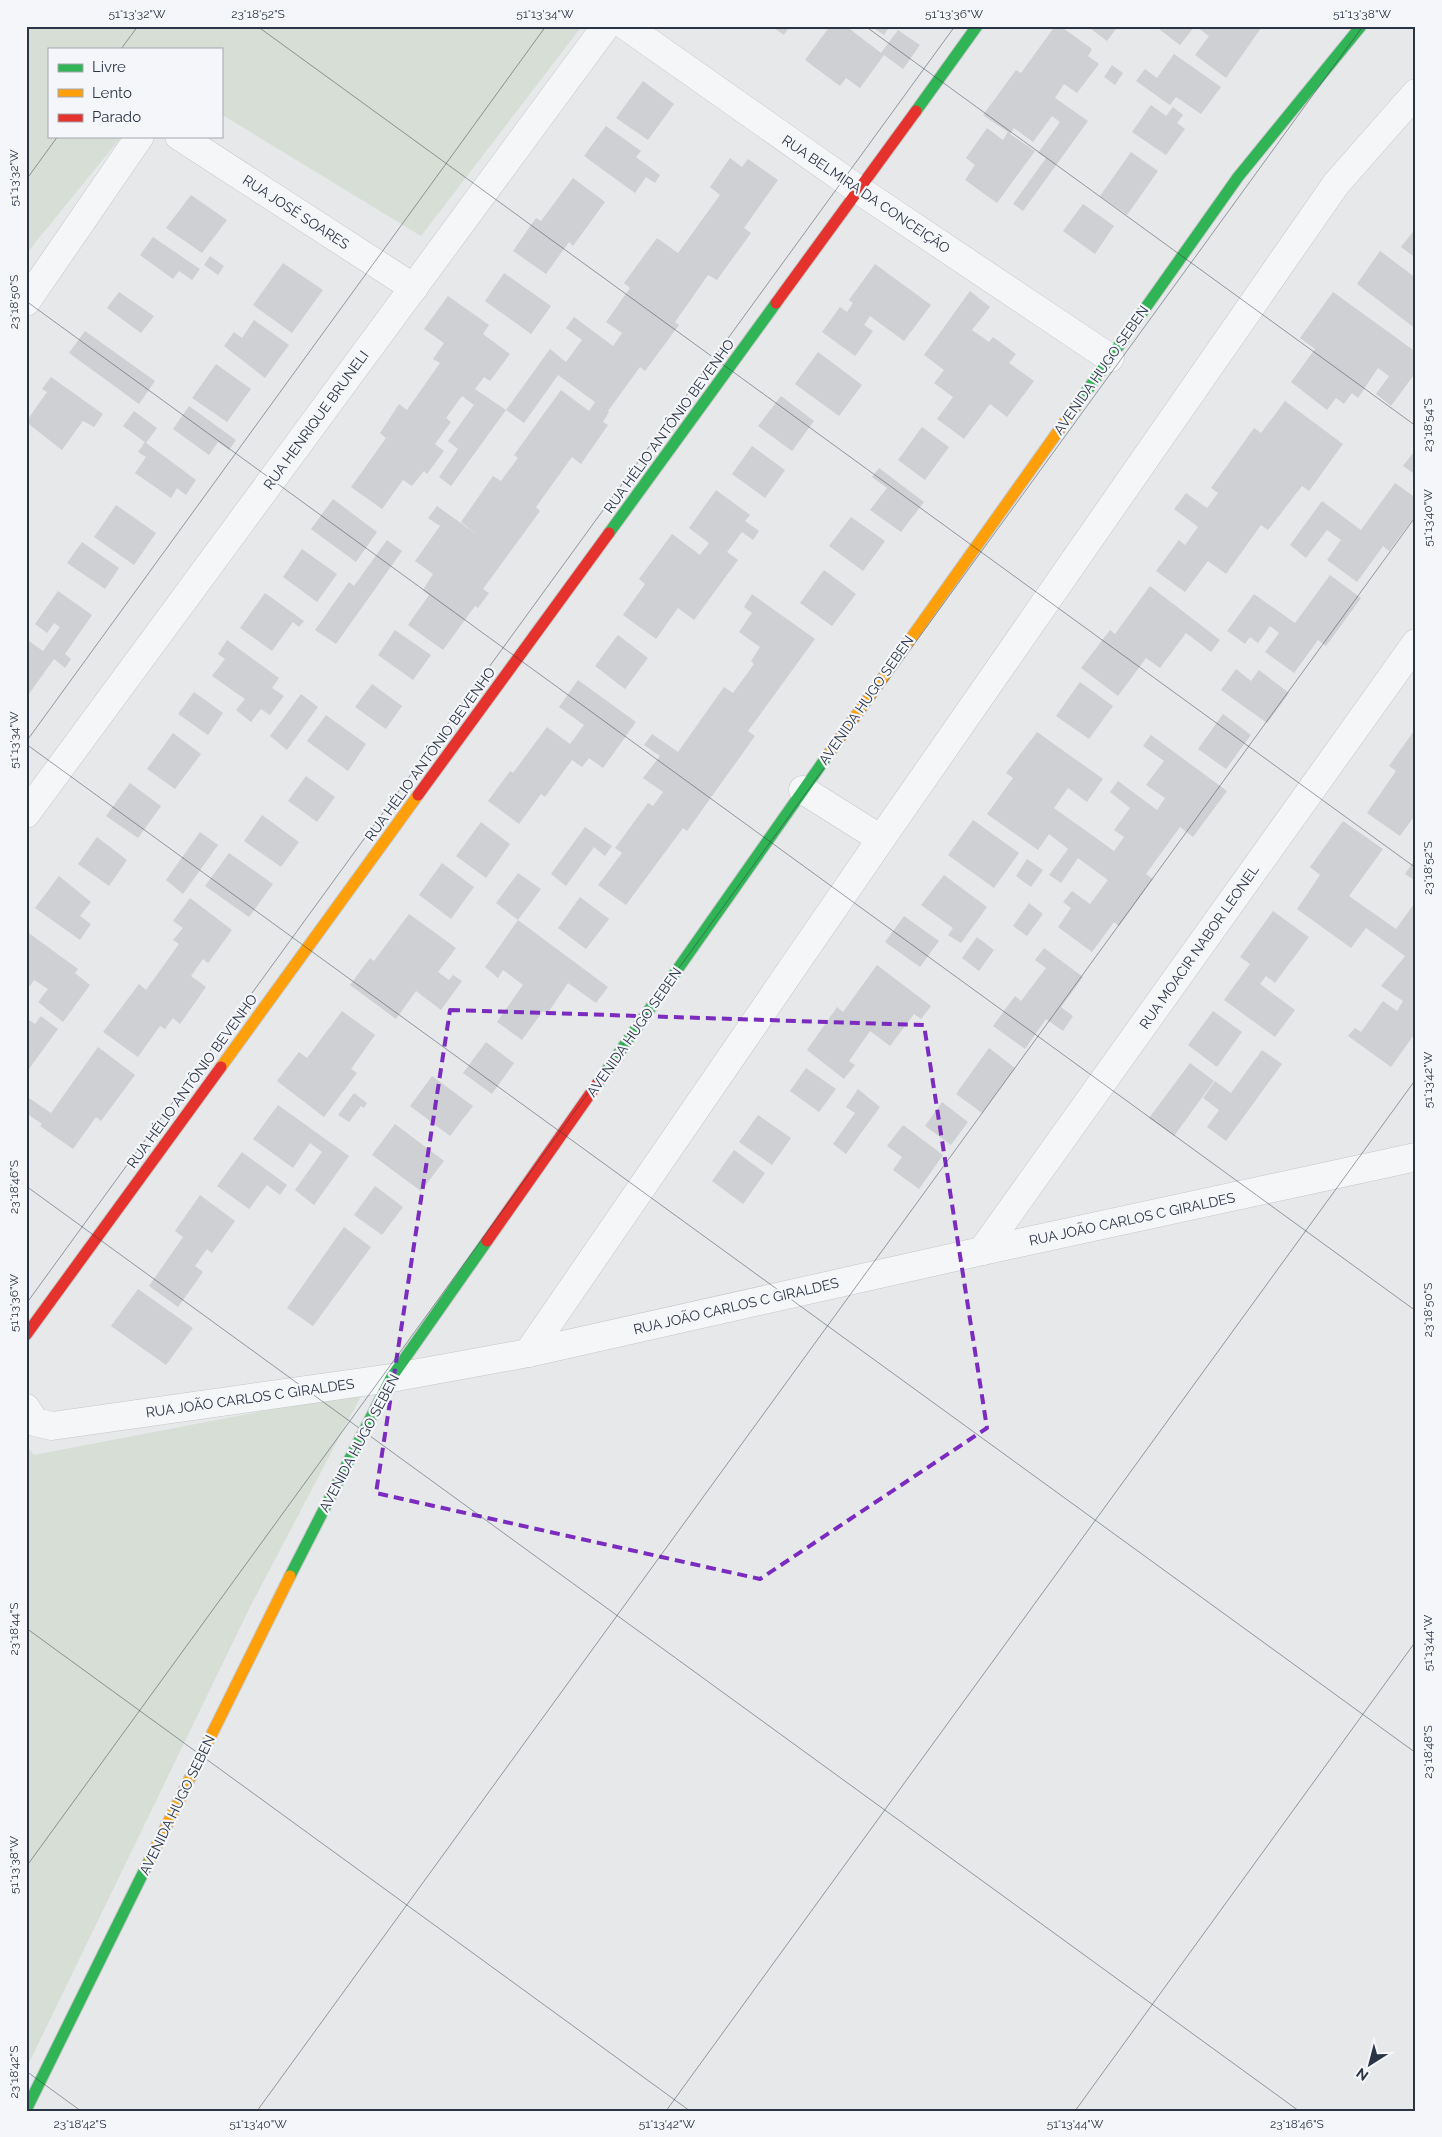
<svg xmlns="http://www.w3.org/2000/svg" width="1442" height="2137" viewBox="0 0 1442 2137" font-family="Raleway,sans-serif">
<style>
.green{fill:#d6ded6}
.building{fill:#ced0d3}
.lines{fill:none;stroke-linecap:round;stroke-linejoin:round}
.street-casing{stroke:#c4c6c8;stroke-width:29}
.fast-casing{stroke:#c4c6c8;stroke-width:13}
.slow-casing{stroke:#c4c6c8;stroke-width:13}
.jam-casing{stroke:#c4c6c8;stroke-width:13}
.street{stroke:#f5f6f7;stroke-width:28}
.fast{stroke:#30b455;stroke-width:11}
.slow{stroke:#ff9f0a;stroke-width:11}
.jam{stroke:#e5322d;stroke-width:11}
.marked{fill:none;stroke:#7b2cbf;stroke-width:4;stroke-dasharray:10 6;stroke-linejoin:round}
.ticks{fill:none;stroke:#2b3445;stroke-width:1;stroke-opacity:0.45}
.labels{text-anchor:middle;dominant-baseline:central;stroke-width:4.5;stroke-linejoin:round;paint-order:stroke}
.street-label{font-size:14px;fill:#2b3445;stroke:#f4f6f9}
.neatline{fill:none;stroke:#2b3445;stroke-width:2}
.ticks-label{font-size:12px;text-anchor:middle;fill:#2b3445}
</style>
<rect width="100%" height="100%" fill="#e6e8ea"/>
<g class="green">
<path d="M26,26h556l-161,210 -200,-122v-65h-172v87h73l-96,118z"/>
<path d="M363,1392l-113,215 -224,462v-623l8,9z"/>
</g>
<g class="building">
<path d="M771,26h19l-6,9z"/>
<path d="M830,26h16l35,27 17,-23 22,15 -17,24 -19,-14 -24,33 -14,-10 -6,8 -35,-26z"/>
<path d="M871,26h19l-6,9z"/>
<path d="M1055,26h5l32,23 -4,7 11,8 -22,29 -13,-9 -9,14 33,23 -65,90 -10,-7 33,-46 -8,-5 22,-31 -8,-6 -19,26 -19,-14 -4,6 25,17 -38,52 -32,-23 10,-15 -9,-7 21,-30 16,12 5,-8 -25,-17 33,-45 5,3z"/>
<path d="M1087,26h31l-11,15z"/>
<path d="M1155,26h103l3,2 -35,50 -31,-23 14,-19 -14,-10 -15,19z"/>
<path d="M1174,54l47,33 -20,27 -25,-17 -6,8 -34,-24 9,-12 12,9z"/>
<path d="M1112,65l11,8 -8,12 -11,-8z"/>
<path d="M643,81l31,23 -26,36 -32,-22z"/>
<path d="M1151,105l15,11 7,-9 10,8 -6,8 8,6 -19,26 -34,-23z"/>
<path d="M606,126l35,25 -5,6 24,18 -5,8 -9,-6 -11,16 -51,-37z"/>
<path d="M1131,152l27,19 -31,44 -27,-19z"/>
<path d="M730,158l12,9 6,-8 30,21 -34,48 7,5 -34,47 -9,-5 -33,47 4,3 -34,46 -5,-4 -32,44 1,1 -6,10 5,3 -27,39 -9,-7 -36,50 4,4 -57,78 6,4 -11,15 -3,-2 -32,44 -35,-25 21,-30 -6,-5 10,-16 -18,-13 25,-35 -12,-8 9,-12 42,30 -18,-14 32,-46 8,5 17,-23 -4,-3 47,-65 28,21 6,-9 -37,-27 -34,48 -18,-13 44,-61 16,13 16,-22 -16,-12 8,-11 39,29 9,-13 -16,-11 24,-34 -6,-5 33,-45 21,15 42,-58 -10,-8z"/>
<path d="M573,178l32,24 -32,44 -4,-4 -23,32 -33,-23 23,-33 5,3z"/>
<path d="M191,195l36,25 -25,33 -36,-25z"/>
<path d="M1083,204l31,22 -19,28 -32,-23z"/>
<path d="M1416,228v30l-15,-11z"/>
<path d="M153,237l47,32 -8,11 -13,-9 -6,8 -33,-24z"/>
<path d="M1380,251l36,27v51l-59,-45z"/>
<path d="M210,256l14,10 -6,9 -14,-10z"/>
<path d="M283,263l40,27 -31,43 -39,-28z"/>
<path d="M875,264l56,41 -27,36 -34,-25 -6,9 9,6 -18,25 -33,-24 18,-25 7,5 6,-9 -4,-3z"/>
<path d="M504,273l47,33 -20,28 -46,-33z"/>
<path d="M970,291l20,16 -18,23 17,12 4,-5 23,17 -7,9 25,18 -27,36 -17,-13 -26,35 -27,-20 16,-22 -19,-14 10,-13 -20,-15z"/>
<path d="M119,292l35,24 -13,17 -34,-25z"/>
<path d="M1333,292l83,60v20l-25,34 -15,-12 13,-18 -11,-8 -20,30 -6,-5 -8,11 -8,-6 -9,12 -36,-28 24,-33 -15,-11z"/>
<path d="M448,296l41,29 -6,9 27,20 -20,27 -6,-4 -9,12 31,21 -55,76 -12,-9 19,-28 -10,-8 26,-36 -12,-9 -16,22 5,4 -16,22 9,7 -17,23 -3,-3 -12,15 -9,-6 -21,29 -31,-22 35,-49 -6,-5 19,-29 8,6 33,-47 -7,-4 11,-16 -20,-14z"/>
<path d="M254,320l35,25 -24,33 -41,-32 10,-14 8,6z"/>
<path d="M85,331l70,50 -16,23 -70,-51z"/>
<path d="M818,352l44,33 -23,31 -44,-32z"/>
<path d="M216,364l35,25 -24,33 -35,-24z"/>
<path d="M51,377l52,37 -9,13 -11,-6 -21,29 -36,-28 21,-30 -5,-3z"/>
<path d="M781,396l33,25 -22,30 -34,-25z"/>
<path d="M1285,401l58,43 -34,47 -7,-5 -34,44 -7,-5 -35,49 -18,-13 -23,31 -29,-21 23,-31 6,5 13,-18 -24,-18 12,-16 21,15 11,-15 -7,-5 43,-60 7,5z"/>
<path d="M189,406l47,34 -7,10 -11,-8 -9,13 -36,-26z"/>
<path d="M134,411l23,17 -11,15 -23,-17z"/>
<path d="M922,427l27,20 -24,33 -27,-20z"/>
<path d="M145,442l51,38 -10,15 -9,-7 -6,10 -36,-25 11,-16 -8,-5z"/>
<path d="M752,446l33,24 -20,28 -33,-24z"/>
<path d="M1416,449v26l-13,-9z"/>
<path d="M879,468l45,34 -23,30 -31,-22 17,-22 -15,-11z"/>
<path d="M1395,483l21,15v17l-27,36 -6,-5 -26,36 -30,-22 14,-20 -14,-10 -21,28 -16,-13 32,-44 39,29z"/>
<path d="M716,490l34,25 -5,6 14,10 -6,9 -11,-8 -15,20 11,8 -44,60 -16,-12 -22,31 -33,-24 22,-31 -6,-5 33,-45 28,21 9,-12 -20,-15z"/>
<path d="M333,499l44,33 -21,30 -45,-33z"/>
<path d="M116,505l40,28 -22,32 -40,-28z"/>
<path d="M851,517l34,24 -22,30 -34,-25z"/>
<path d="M387,540l15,11 -66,93 -21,-14 34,-48 5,4z"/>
<path d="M82,542l37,26 -14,21 -38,-26z"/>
<path d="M302,549l35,25 -20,28 -34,-25z"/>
<path d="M824,570l32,24 -24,32 -32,-23z"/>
<path d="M1330,575l31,23 -35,48 -8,-6 -24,33 -29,-21 14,-19 -9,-7 -12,17 -8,-6 -5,7 -18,-13 27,-37 41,29z"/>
<path d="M1150,586l70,54 -9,12 -25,-19 -26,35 -14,-10 -28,38 -37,-28 29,-38 5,4z"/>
<path d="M58,591l34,24 -27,39 6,5 -6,9 -11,-9 -28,39v-59l17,12 17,-24 -6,-4 -7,10 -12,-9z"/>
<path d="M265,593l39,28 -5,6 -6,-5 -21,29 -32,-23z"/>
<path d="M752,594l63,45 -67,92 7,5 -68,95 -4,-3 -57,77 -28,-20 24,-32 -7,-5 33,-45 5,3 10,-14 -20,-14 17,-22 -16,-11 8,-11 26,18 46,-65 9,6 21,-29 -3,-3 9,-14 -21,-15 13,-19 -8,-6z"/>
<path d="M395,630l36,25 -18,25 -35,-25z"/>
<path d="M618,635l30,23 -23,31 -30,-23z"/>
<path d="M227,640l52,38 -7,10 12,8 -14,19 -9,-6 -10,13 -15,-12 9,-11 -33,-23 13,-17 -7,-5z"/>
<path d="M1236,669l15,12 8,-11 30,23 -22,30 -46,-33z"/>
<path d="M578,680l58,42 -33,46 -14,-10 -7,9 -10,-7 -27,37 -4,-3 -22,30 -31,-23 22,-30 3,2 34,-46 23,17 14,-19 -25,-18z"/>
<path d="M1080,682l33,24 -24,33 -33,-23z"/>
<path d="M372,684l30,22 -16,23 -31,-22z"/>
<path d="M194,692l29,21 -15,22 -30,-21z"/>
<path d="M301,694l17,13 -31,43 -17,-14z"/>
<path d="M1223,714l28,21 -25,34 -28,-20z"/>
<path d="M326,715l40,29 -18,27 -41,-30z"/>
<path d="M1416,728v86l-16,22 -33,-23 29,-42 -7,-5z"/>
<path d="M1037,732l66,47 -16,23 -19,-14 -14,20 60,43 10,-14 -10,-7 16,-22 -20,-16 8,-11 39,29 8,-12 -19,-13 18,-24 -21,-15 8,-11 76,56 -34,46 -13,-10 -34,47 7,5 -34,47 -5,-4 -22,30 -34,-25 13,-19 -8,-6 9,-11 18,13 18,-24 -30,-22 -17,25 -12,-8 19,-26 -19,-15 -11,16 -51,-36 26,-36 -7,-5z"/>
<path d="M173,733l28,21 -26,35 -28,-20z"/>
<path d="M306,776l29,21 -18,25 -29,-21z"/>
<path d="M130,783l31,23 -23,32 -32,-22z"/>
<path d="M262,815l37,27 -18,25 -37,-26z"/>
<path d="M973,820l46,33 -25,35 -46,-33z"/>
<path d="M1343,821l40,28 -34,47 47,33 20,-28v131l-25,35 -43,-31 7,-8 6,4 22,-31 14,10 6,-10 -22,-15 24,-30 -39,-28 -15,20 -54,-39 23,-34 -10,-8z"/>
<path d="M481,822l29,22 -24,34 -30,-22z"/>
<path d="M585,827l27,19 -7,10 -11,-9 -28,39 -15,-12z"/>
<path d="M200,832l18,13 -35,49 -17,-14z"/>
<path d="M97,837l30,23 -18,26 -31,-22z"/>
<path d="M229,853l44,31 -24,33 -44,-31z"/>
<path d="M1416,858v20l-2,2 -9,-6z"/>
<path d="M1027,859l16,11 -12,17 -15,-11z"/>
<path d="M442,863l32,24 -23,32 -32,-24z"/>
<path d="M518,873l23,16 -23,31 -22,-17z"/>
<path d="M944,875l43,32 -26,36 -13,-8 5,-7 -32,-23z"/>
<path d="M59,876l32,26 -11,14 11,8 -11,16 -45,-32z"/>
<path d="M580,897l29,22 -23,30 -28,-21z"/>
<path d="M190,898l42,32 -24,33 -5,-4 -12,17 15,11 -26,37 -7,-6 -8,11 -5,-3 -22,31 -35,-25 36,-48 7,6 33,-46 -6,-4 10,-12 -10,-7z"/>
<path d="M1029,903l14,11 -16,22 -14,-10z"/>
<path d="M1273,911l36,26 -34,46 -9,-7 -6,8 35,26 -20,27 -51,-37 26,-36 -10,-7z"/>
<path d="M409,914l47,34 -18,24 11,8 4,-5 9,6 -21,29 -25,-19 -20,28 -46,-34 20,-27 4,3z"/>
<path d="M904,916l35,25 -19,26 -35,-25z"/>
<path d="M518,920l90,67 -12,16 -28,-20 -21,31 -4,-3 -21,29 -25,-18 26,-37 -20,-15 -5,8 -13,-11z"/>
<path d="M26,931l52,38 -3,4 15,12 -27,37 -25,-20 10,-13 -14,-9 -4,6 -4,-3z"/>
<path d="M977,937l17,13 -15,21 -17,-13z"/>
<path d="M1044,948l39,29 -22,30 12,9 -10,15 -17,-12 -21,30 -32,-23 22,-30 6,5 25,-33 -11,-8z"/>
<path d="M877,965l54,41 -10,13 -7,-5 -24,32 -20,-15 -21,30 6,4 -11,14 -37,-29 30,-43 6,5z"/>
<path d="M342,1011l33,24 -24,34 6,4 -33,44 -47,-36 22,-29 8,6z"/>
<path d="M1213,1011l29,21 -25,35 -29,-22z"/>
<path d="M41,1016l17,13 -32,44v-50l3,-3 6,4z"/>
<path d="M486,1042l28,21 -22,31 -29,-21z"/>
<path d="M98,1047l37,28 -34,46 -5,-4 -23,32 -33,-23 2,-2 -16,-11v-17l25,17z"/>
<path d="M989,1048l26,20 -33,45 -26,-19z"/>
<path d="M1262,1050l20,14 -56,77 -19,-14 12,-17 -16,-12 12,-17 16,12z"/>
<path d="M1190,1063l24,18 -40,55 -25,-18z"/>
<path d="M806,1068l30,21 -17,23 -29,-21z"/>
<path d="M432,1076l41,30 -23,30 -40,-30z"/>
<path d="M858,1089l22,18 -34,47 -13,-10 22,-31 -9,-6z"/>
<path d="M354,1093l13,10 -3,5 -3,-2 -12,16 -11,-7z"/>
<path d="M942,1102l26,20 -17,23 -26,-19z"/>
<path d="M278,1105l71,51 -35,49 -19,-15 27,-38 -12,-9 -17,25 -40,-29z"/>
<path d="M758,1115l33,23 -19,27 -33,-23z"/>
<path d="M395,1124l49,37 -23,30 -49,-36z"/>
<path d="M903,1125l40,30 -24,34 -26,-19 9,-13 -15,-11z"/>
<path d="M734,1150l31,23 -22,31 -31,-23z"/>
<path d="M242,1152l45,33 -7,10 -13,-10 -18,24 -32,-23z"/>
<path d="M375,1186l28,21 -21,28 -28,-20z"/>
<path d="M200,1195l35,26 -23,32 -5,-4 -12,17 8,6 -25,35 -29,-21 34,-49 -8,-6z"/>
<path d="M344,1227l27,20 -58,79 -26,-18z"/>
<path d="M138,1289l55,39 -27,37 -55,-39z"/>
</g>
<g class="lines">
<defs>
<g id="street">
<path d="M626,26l233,164 251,168"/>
<path d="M179,136l235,152"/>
<path d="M26,302l114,-166"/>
<path d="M803,790l78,49"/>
<path d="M26,814l580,-788"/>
<path d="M982,1251l434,-608"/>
<path d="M528,1353l353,-514 455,-655 80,-91"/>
<path d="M26,1408l9,14 17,4 339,-48 137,-25 454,-102 434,-94"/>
</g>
<g id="fast">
<path d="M916,111l61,-85"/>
<path d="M1074,409l164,-232 123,-151"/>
<path d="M609,533l167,-230"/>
<path d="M602,1077l228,-325"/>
<path d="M290,1576l101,-198 96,-137"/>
<path d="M26,2110l124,-251"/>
</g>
<g id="slow">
<path d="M830,752l244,-343"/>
<path d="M221,1067l197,-272"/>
<path d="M150,1859l140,-283"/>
</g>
<g id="jam">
<path d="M776,303l140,-192"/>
<path d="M418,795l191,-262"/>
<path d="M487,1241l115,-164"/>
<path d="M26,1335l195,-268"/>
</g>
</defs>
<use href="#street" class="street-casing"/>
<use href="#fast" class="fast-casing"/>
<use href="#slow" class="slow-casing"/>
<use href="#jam" class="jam-casing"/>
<use href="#street" class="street"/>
<use href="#fast" class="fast"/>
<use href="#slow" class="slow"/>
<use href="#jam" class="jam"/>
</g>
<path class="marked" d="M450,1010l474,15 63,403 -227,151 -384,-86z"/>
<path class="ticks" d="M257,26l1159,842M865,26l551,400M121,49l17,-23M26,180l32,-44M26,301l1390,1010M26,742l520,-716M26,744l1390,1009M26,1186l1273,925M26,1304l929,-1278M26,1628l664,483M26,1867l1337,-1841M26,2071l55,40M257,2111l1159,-1595M666,2111l750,-1032M1075,2111l341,-470"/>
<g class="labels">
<g class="street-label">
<text transform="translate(866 194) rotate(34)">RUA BELMIRA DA CONCEIÇÃO</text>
<text transform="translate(296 212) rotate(33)">RUA JOSÉ SOARES</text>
<text transform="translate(1101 370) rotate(-55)">AVENIDA HUGO SEBEN</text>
<text transform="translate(316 420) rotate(-54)">RUA HENRIQUE BRUNELI</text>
<text transform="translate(669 426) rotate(-54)">RUA HÉLIO ANTÔNIO BEVENHO</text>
<text transform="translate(866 700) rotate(-55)">AVENIDA HUGO SEBEN</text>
<text transform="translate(430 754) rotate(-54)">RUA HÉLIO ANTÔNIO BEVENHO</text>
<text transform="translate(1199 947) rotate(-55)">RUA MOACIR NABOR LEONEL</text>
<text transform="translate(634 1032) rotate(-55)">AVENIDA HUGO SEBEN</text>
<text transform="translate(192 1081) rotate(-54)">RUA HÉLIO ANTÔNIO BEVENHO</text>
<text transform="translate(1132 1219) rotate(-12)">RUA JOÃO CARLOS C GIRALDES</text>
<text transform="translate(736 1306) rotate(-13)">RUA JOÃO CARLOS C GIRALDES</text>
<text transform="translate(250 1398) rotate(-8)">RUA JOÃO CARLOS C GIRALDES</text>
<text transform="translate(359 1443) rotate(-62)">AVENIDA HUGO SEBEN</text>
<text transform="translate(177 1805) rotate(-64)">AVENIDA HUGO SEBEN</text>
</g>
</g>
<rect width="1442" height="2137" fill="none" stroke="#f4f6f9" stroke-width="55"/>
<rect x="48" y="48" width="175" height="90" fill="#f4f6f9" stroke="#a4a8b1"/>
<rect x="58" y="64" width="25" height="8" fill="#30b455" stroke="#a4a8b1"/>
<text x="92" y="72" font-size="15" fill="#2b3445">Livre</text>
<rect x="58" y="89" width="25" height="8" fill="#ff9f0a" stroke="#a4a8b1"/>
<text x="92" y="98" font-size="15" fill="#2b3445">Lento</text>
<rect x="58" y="114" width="25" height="8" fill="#e5322d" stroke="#a4a8b1"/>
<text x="92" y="122" font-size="15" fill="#2b3445">Parado</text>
<g transform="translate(1370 2064) rotate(216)" stroke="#f4f6f9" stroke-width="4" paint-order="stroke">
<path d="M0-4L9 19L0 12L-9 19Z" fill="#2b3445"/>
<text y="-8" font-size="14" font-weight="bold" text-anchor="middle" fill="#2b3445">N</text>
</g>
<rect x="28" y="28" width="1386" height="2082" class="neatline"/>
<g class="ticks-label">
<text x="137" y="18">51°13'32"W</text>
<text x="258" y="18">23°18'52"S</text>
<text x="545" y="18">51°13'34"W</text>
<text x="954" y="18">51°13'36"W</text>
<text x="1362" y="18">51°13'38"W</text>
<text transform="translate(14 178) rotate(-90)" y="4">51°13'32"W</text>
<text transform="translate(14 302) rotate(-90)" y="4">23°18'50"S</text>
<text transform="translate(1428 425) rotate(-90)" y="4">23°18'54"S</text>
<text transform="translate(1428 518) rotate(-90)" y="4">51°13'40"W</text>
<text transform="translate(14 740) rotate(-90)" y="4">51°13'34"W</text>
<text transform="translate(1428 868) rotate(-90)" y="4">23°18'52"S</text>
<text transform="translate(1428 1080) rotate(-90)" y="4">51°13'42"W</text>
<text transform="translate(14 1187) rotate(-90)" y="4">23°18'46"S</text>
<text transform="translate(14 1303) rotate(-90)" y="4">51°13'36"W</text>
<text transform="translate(1428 1310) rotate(-90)" y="4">23°18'50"S</text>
<text transform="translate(14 1629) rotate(-90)" y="4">23°18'44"S</text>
<text transform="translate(1428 1643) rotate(-90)" y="4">51°13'44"W</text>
<text transform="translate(1428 1752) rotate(-90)" y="4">23°18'48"S</text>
<text transform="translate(14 1865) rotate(-90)" y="4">51°13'38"W</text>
<text transform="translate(14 2072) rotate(-90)" y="4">23°18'42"S</text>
<text x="80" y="2128">23°18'42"S</text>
<text x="258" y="2128">51°13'40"W</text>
<text x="667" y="2128">51°13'42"W</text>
<text x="1075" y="2128">51°13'44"W</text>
<text x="1297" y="2128">23°18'46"S</text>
</g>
</svg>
